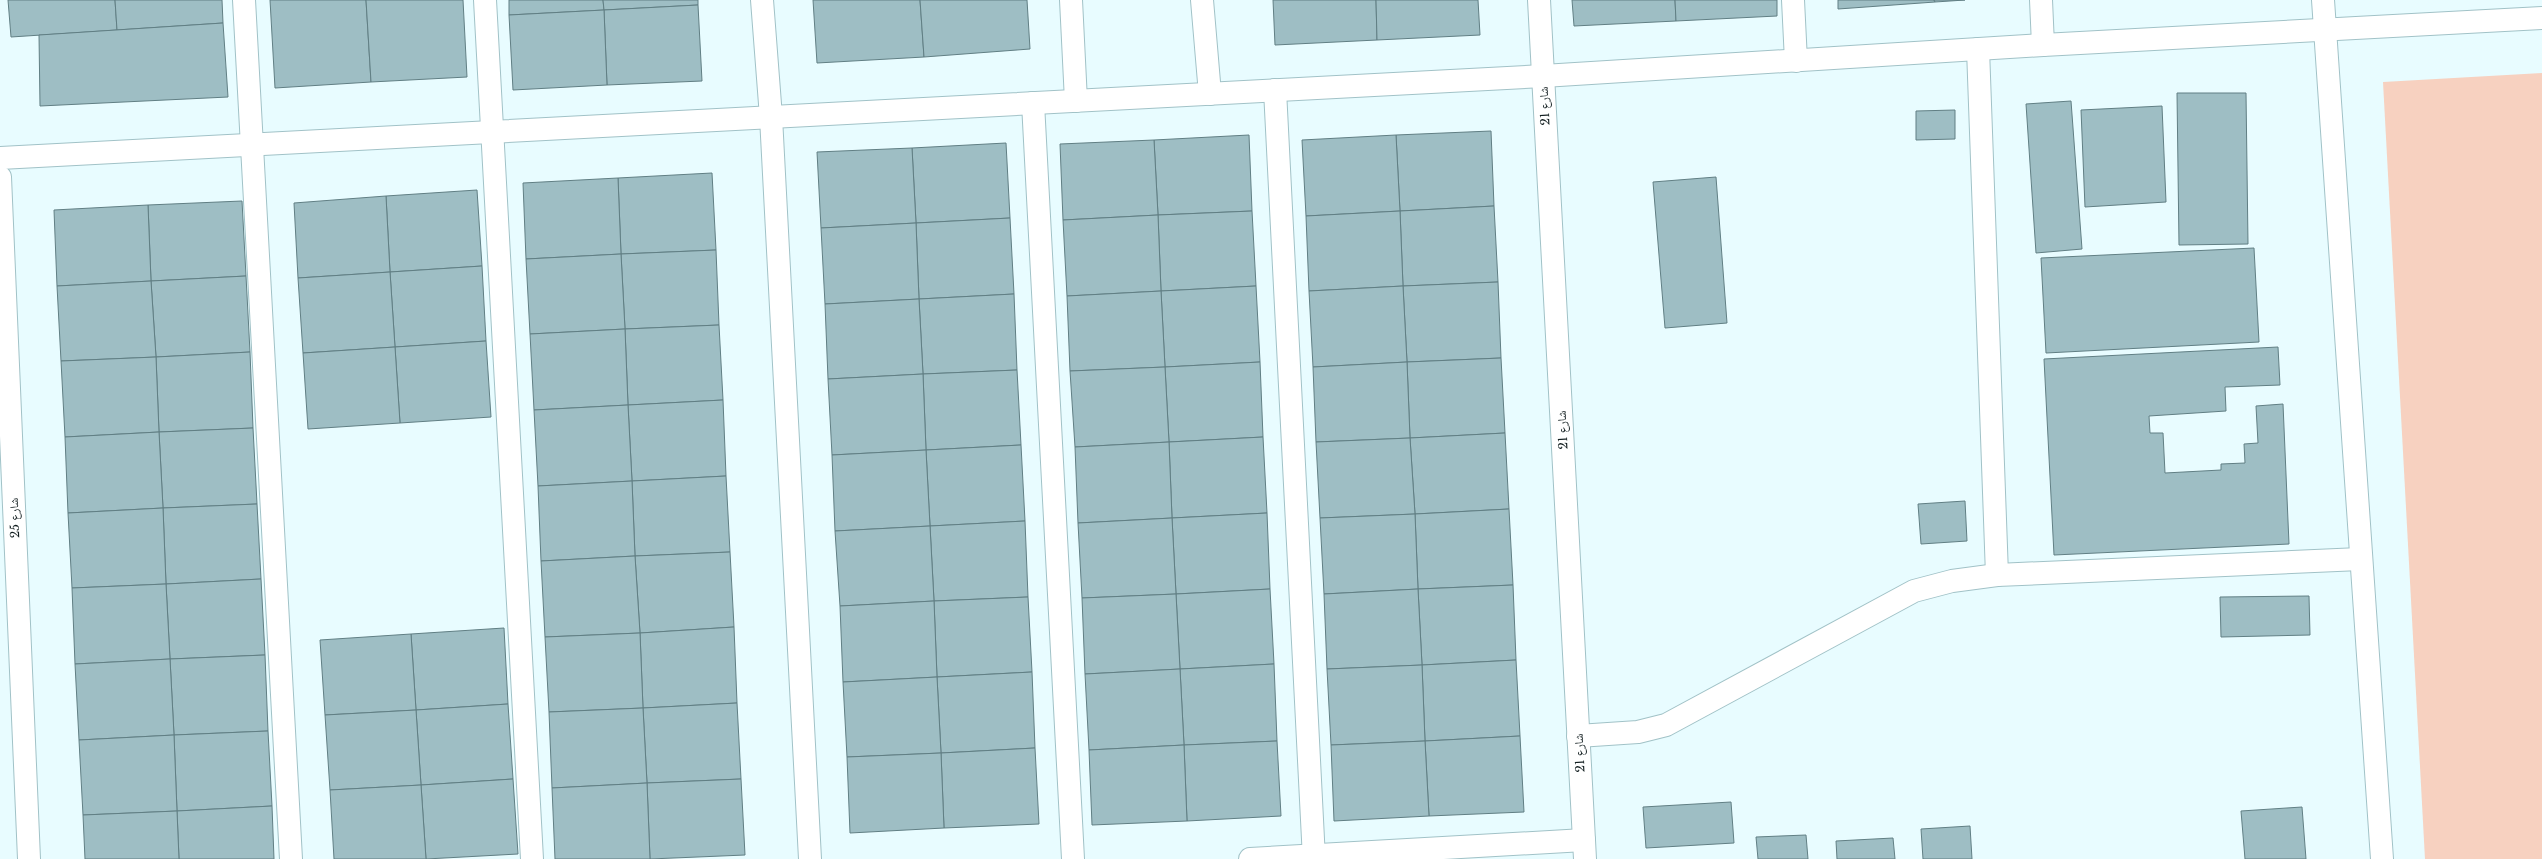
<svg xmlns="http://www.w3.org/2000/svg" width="2542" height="859" viewBox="0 0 2542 859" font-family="'Libre Baskerville','Noto Naskh Arabic',serif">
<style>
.green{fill:#f7d1c0}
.building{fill:#9ebec4;stroke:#617f84}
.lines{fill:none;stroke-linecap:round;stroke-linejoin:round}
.street-casing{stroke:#a1c2c7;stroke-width:24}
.street{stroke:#fff;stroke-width:22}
.labels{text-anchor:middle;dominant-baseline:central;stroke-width:3;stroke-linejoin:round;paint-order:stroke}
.street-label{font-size:12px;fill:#111d1f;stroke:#fff}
</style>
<rect width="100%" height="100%" fill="#e8fcff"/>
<path class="green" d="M2542,73v786h-117l-42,-777z"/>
<g class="building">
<path d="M8,0h107l2,30 -106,7z"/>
<path d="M115,0h107l1,23 -106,7z"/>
<path d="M270,0h96l5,82 -96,6z"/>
<path d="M366,0h97l4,77 -96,5z"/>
<path d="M509,0h94l1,10 -95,5z"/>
<path d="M603,0h95v5l-94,5z"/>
<path d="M813,0h107l4,57 -107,6z"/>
<path d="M920,0h107l3,49 -106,8z"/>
<path d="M1273,0h103l1,40 -102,5z"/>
<path d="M1376,0h102l2,35 -103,5z"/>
<path d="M1572,0h103l1,21 -102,5z"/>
<path d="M1675,0h102v16l-101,5z"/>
<path d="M1838,0h96l1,2 -97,7z"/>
<path d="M1934,0h31l-30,2z"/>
<path d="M698,5l4,76 -95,4 -3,-75z"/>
<path d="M604,10l3,75 -94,5 -4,-75z"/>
<path d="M223,23l5,74 -188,9 -1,-71z"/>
<path d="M2177,93h69l2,151 -69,1z"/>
<path d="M2071,101l11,148 -46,4 -10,-149z"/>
<path d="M2162,106l4,96 -81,5 -4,-97z"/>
<path d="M1955,110v29l-39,1v-29z"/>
<path d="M1491,131l3,75 -94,5 -4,-76z"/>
<path d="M1249,135l3,76 -94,4 -4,-75z"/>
<path d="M1396,135l4,76 -94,5 -4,-76z"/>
<path d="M1154,140l4,75 -95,5 -3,-76z"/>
<path d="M1006,143l4,75 -94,5 -4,-75z"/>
<path d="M912,148l4,75 -95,5 -4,-76z"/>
<path d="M712,173l4,77 -95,4 -3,-76z"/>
<path d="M1716,177l11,146 -62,5 -12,-146z"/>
<path d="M618,178l3,76 -95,5 -3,-76z"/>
<path d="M477,190l5,76 -92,6 -4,-76z"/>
<path d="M386,196l4,76 -92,6 -4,-75z"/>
<path d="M242,201l4,75 -95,5 -3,-76z"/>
<path d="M148,205l3,76 -94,5 -3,-76z"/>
<path d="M1494,206l4,76 -95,4 -3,-75z"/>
<path d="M1252,211l4,75 -95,5 -3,-76z"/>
<path d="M1400,211l3,75 -94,5 -3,-75z"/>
<path d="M1158,215l3,76 -94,5 -4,-76z"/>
<path d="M1010,218l4,76 -95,5 -3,-76z"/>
<path d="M916,223l3,76 -94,5 -4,-76z"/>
<path d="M2254,248l5,94 -213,11 -5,-95z"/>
<path d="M716,250l3,75 -94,4 -4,-75z"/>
<path d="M621,254l4,75 -95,5 -4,-75z"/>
<path d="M482,266l4,75 -91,6 -5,-75z"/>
<path d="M390,272l5,75 -92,6 -5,-75z"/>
<path d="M246,276l4,76 -94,5 -5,-76z"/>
<path d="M151,281l5,76 -95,4 -4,-75z"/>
<path d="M1498,282l3,76 -94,4 -4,-76z"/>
<path d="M1256,286l4,76 -95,5 -4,-76z"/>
<path d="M1403,286l4,76 -94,5 -4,-76z"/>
<path d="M1161,291l4,76 -95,4 -3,-75z"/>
<path d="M1014,294l3,76 -94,4 -4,-75z"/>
<path d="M919,299l4,75 -95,5 -3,-75z"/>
<path d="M719,325l4,75 -95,5 -3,-76z"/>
<path d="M625,329l3,76 -94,5 -4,-76z"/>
<path d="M486,341l5,76 -91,6 -5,-76z"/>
<path d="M395,347l5,76 -92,6 -5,-76z"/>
<path d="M2278,347l2,38 -55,2 1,24 -77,5 1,17h13l2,40 56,-3v-6l24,-1 -1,-19 14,-1 -2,-37 27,-2 6,140 -235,11 -10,-196z"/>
<path d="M250,352l3,76 -94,4 -3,-75z"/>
<path d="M156,357l3,75 -94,5 -4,-76z"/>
<path d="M1501,358l4,75 -95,5 -3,-76z"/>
<path d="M1260,362l3,75 -94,5 -4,-75z"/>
<path d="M1407,362l3,76 -94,4 -3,-75z"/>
<path d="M1165,367l4,75 -94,5 -5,-76z"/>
<path d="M1017,370l4,75 -95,5 -3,-76z"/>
<path d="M923,374l3,76 -94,5 -4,-76z"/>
<path d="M723,400l3,76 -94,5 -4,-76z"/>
<path d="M628,405l4,76 -94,5 -4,-76z"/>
<path d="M253,428l4,76 -94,4 -4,-76z"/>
<path d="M159,432l4,76 -95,5 -3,-76z"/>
<path d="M1505,433l4,76 -94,5 -5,-76z"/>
<path d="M1263,437l4,76 -95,5 -3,-76z"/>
<path d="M1410,438l5,76 -95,4 -4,-76z"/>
<path d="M1169,442l3,76 -94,5 -3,-76z"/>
<path d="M1021,445l4,76 -95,5 -4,-76z"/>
<path d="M926,450l4,76 -95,5 -3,-76z"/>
<path d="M726,476l4,76 -95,4 -3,-75z"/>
<path d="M632,481l3,75 -94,5 -3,-75z"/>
<path d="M1965,501l2,40 -46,3 -3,-40z"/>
<path d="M257,504l4,75 -95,5 -3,-76z"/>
<path d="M163,508l3,76 -94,4 -4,-75z"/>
<path d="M1509,509l4,76 -95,4 -3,-75z"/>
<path d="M1267,513l3,76 -94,5 -4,-76z"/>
<path d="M1415,514l3,75 -94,5 -4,-76z"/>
<path d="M1172,518l4,76 -94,4 -4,-75z"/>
<path d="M1025,521l3,76 -94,4 -4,-75z"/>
<path d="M930,526l4,75 -94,5 -5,-75z"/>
<path d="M730,552l4,75 -94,6 -5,-77z"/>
<path d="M635,556l5,77 -95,4 -4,-76z"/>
<path d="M261,579l4,76 -95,4 -4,-75z"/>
<path d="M166,584l4,75 -95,5 -3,-76z"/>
<path d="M1513,585l3,75 -94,5 -4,-76z"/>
<path d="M1270,589l4,75 -94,5 -4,-75z"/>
<path d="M1418,589l4,76 -95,4 -3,-75z"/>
<path d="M1176,594l4,75 -95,5 -3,-76z"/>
<path d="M2309,596l1,39 -89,2 -1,-40z"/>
<path d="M1028,597l4,75 -95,5 -3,-76z"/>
<path d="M934,601l3,76 -94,5 -3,-76z"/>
<path d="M734,627l3,76 -94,5 -3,-75z"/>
<path d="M504,628l4,76 -92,6 -5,-76z"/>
<path d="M640,633l3,75 -94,4 -4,-75z"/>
<path d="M411,634l5,76 -91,5 -5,-75z"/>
<path d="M265,655l3,76 -94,4 -4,-76z"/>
<path d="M170,659l4,76 -95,5 -4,-76z"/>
<path d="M1516,660l4,76 -95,5 -3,-76z"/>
<path d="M1274,664l3,77 -93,4 -4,-76z"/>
<path d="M1422,665l3,76 -94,4 -4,-76z"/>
<path d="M1180,669l4,76 -95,5 -4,-76z"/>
<path d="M1032,672l3,76 -94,5 -4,-76z"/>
<path d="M937,677l4,76 -94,4 -4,-75z"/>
<path d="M737,703l4,76 -94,4 -4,-75z"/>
<path d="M508,704l5,75 -92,6 -5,-75z"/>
<path d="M643,708l4,75 -95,5 -3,-76z"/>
<path d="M416,710l5,75 -91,5 -5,-75z"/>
<path d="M268,731l4,75 -95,5 -3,-76z"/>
<path d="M174,735l3,76 -94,4 -4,-75z"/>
<path d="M1520,736l4,76 -95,4 -4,-75z"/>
<path d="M1277,741l4,75 -94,5 -3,-76z"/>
<path d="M1425,741l4,75 -95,5 -3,-76z"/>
<path d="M1184,745l3,76 -95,4 -3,-75z"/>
<path d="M1035,748l4,76 -95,4 -3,-75z"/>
<path d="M941,753l3,75 -94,5 -3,-76z"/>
<path d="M513,779l5,75 -92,5 -5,-74z"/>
<path d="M741,779l4,76 -95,4 -3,-76z"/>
<path d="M647,783l3,76h-95l-3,-71z"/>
<path d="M421,785l5,74h-92l-4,-69z"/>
<path d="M1731,802l3,41 -88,5 -3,-41z"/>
<path d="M272,806l2,53h-95l-2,-48z"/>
<path d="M2302,807l4,52h-61l-4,-48z"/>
<path d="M177,811l2,48h-94l-2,-44z"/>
<path d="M1970,826l2,33h-49l-2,-30z"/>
<path d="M1806,835l2,24h-50l-2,-22z"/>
<path d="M1893,838l2,21h-58l-1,-18z"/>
</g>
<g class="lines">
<defs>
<g id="street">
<path d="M244,0l47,859"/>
<path d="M485,0l47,859"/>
<path d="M762,0l9,117 39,742"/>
<path d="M1071,0l5,101"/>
<path d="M1202,0l8,94"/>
<path d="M1539,0l46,859"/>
<path d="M1793,0l3,61"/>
<path d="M2041,0l2,45"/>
<path d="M2323,0l59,859"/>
<path d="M1978,49l19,526"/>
<path d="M1275,90l39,769"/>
<path d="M1033,103l40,756"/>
<path d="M0,158l1543,-82 500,-31 499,-27"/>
<path d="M0,177l29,682"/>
<path d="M1578,736l60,-4 28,-7 248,-134 38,-10 45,-6 363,-16"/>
<path d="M1250,859l334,-19"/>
</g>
</defs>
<use href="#street" class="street-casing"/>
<use href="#street" class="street"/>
</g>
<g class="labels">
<g class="street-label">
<text transform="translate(1544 106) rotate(-93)">شارع 21</text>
<text transform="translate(1562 430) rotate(-93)">شارع 21</text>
<text transform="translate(14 518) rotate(-92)">شارع 25</text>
<text transform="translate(1579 753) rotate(-93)">شارع 21</text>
</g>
</g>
</svg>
